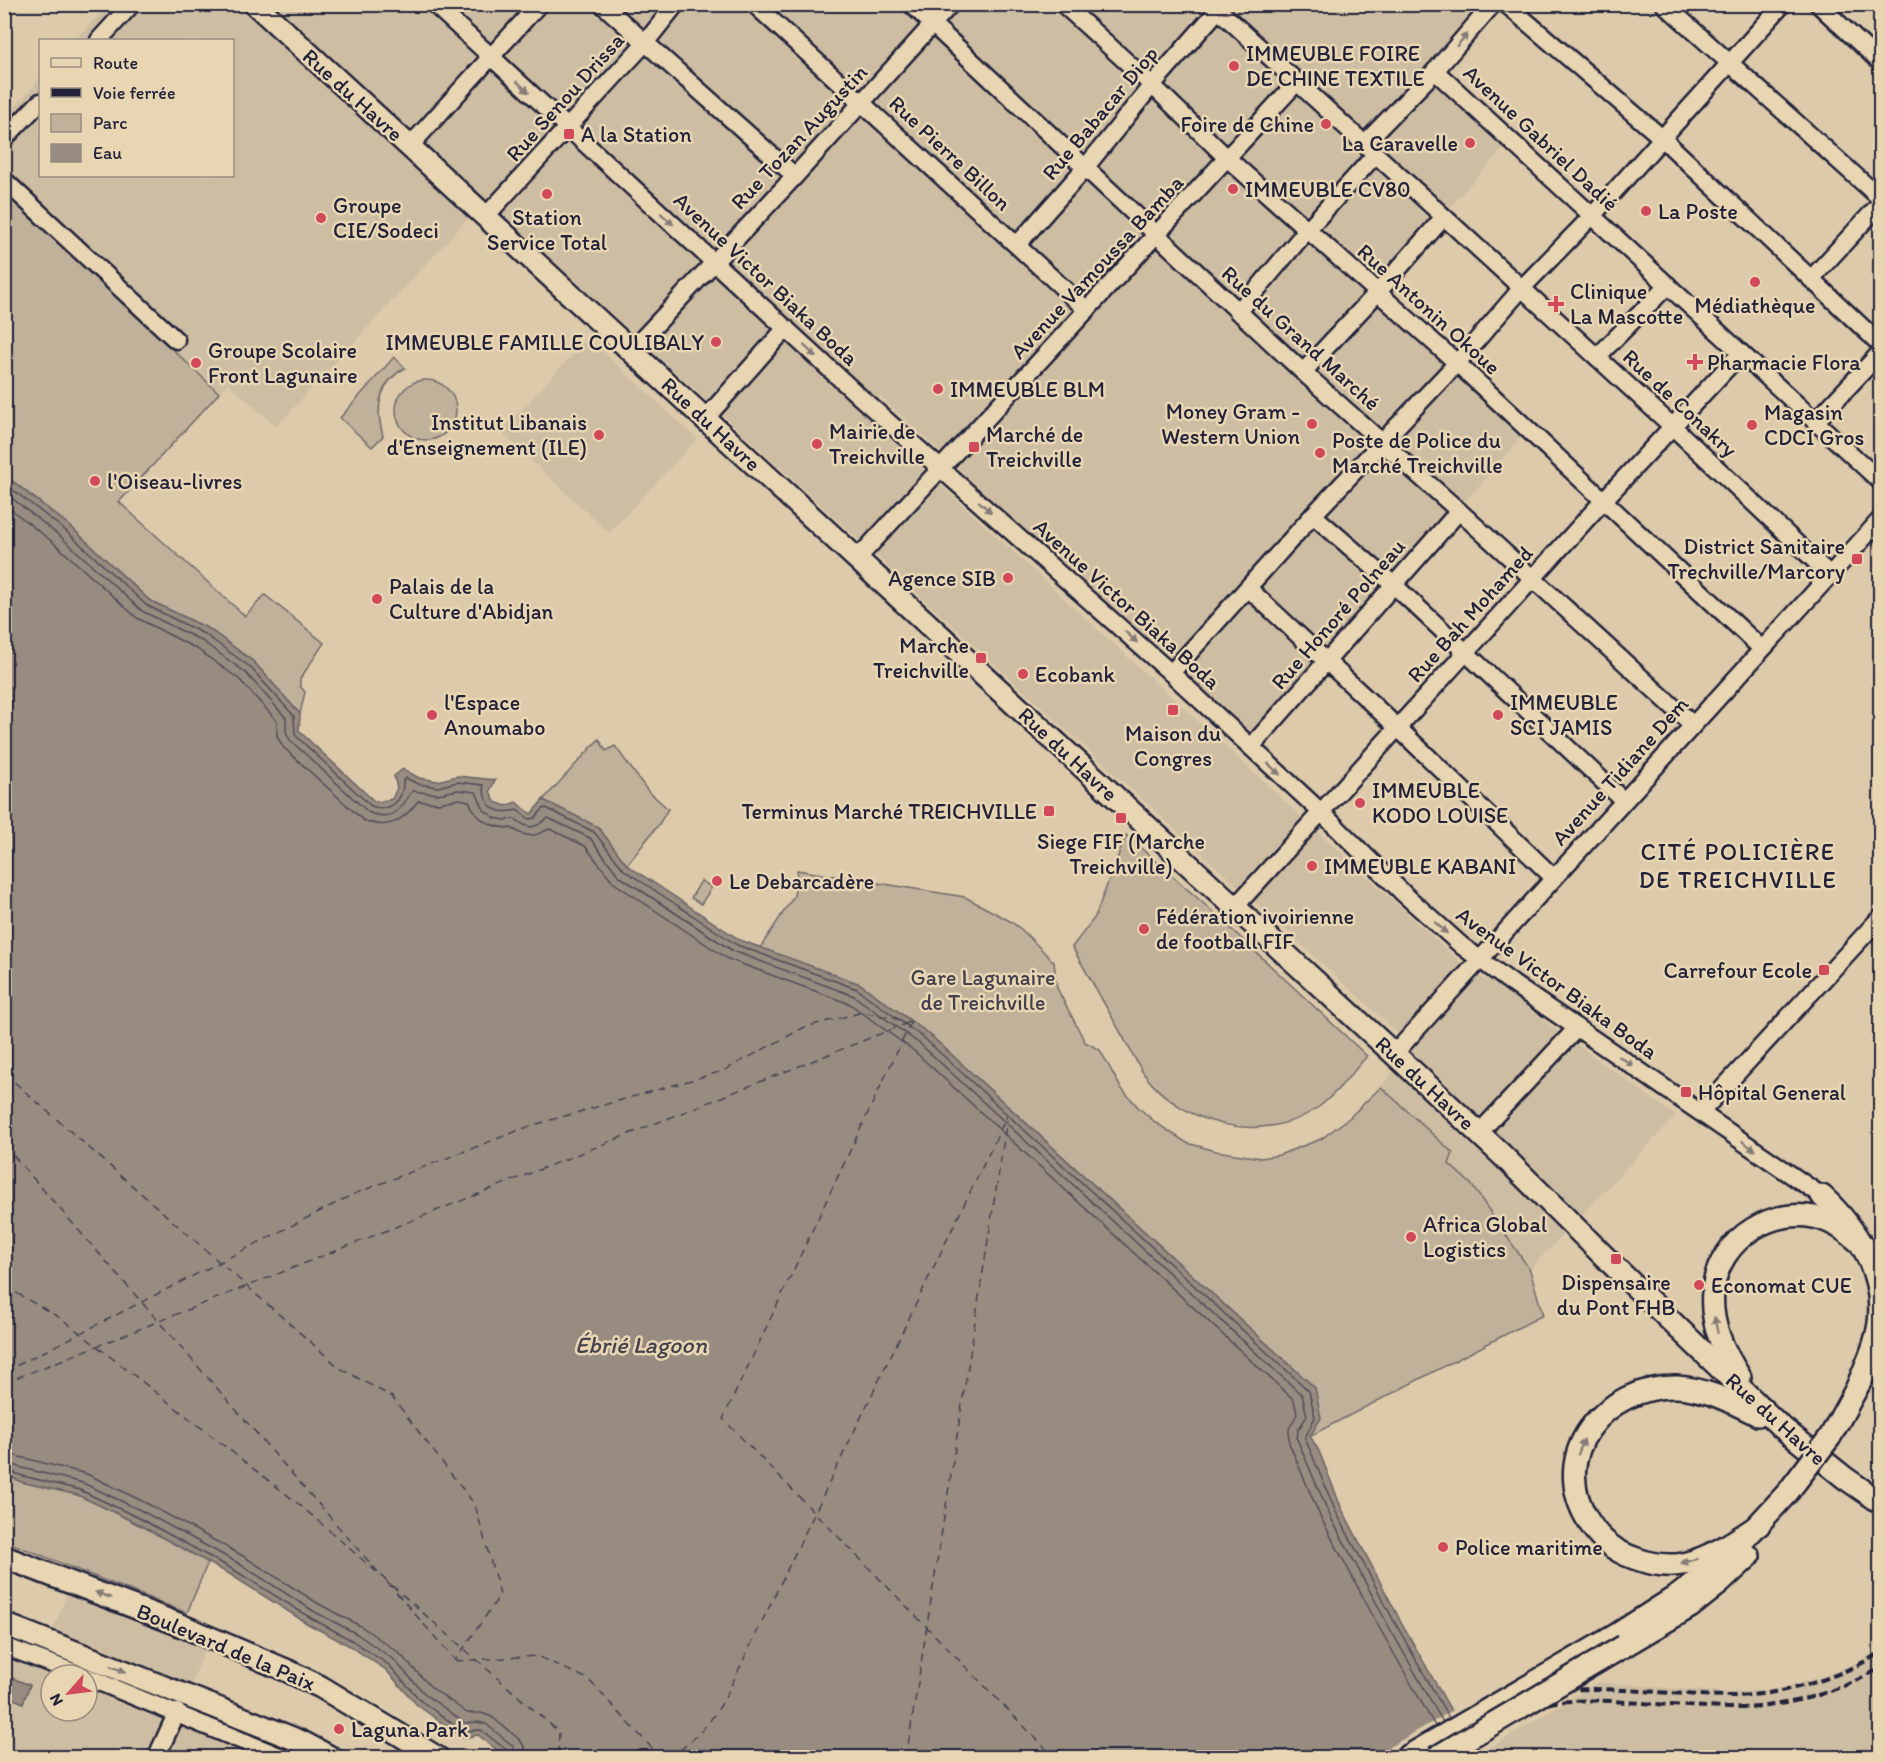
<svg xmlns="http://www.w3.org/2000/svg" width="1885" height="1762" viewBox="0 0 1885 1762" font-family="Itim,sans-serif">
<style>
.built{fill:#cdbda2}
.green{fill:#c0b19a;stroke:#716a6a;stroke-width:1.5}
.water{fill:#988c81;stroke:#696265;stroke-width:1.5}
.pier{fill:#dccaab}
.lines{fill:none;stroke-linecap:round;stroke-linejoin:round}
.shore{stroke:#514c57;stroke-width:1.5}
.ferry{stroke:#454250;stroke-width:1.5;stroke-dasharray:8 6;stroke-linecap:butt}
.minor-casing{stroke:#22223b;stroke-width:21}
.major-casing{stroke:#22223b;stroke-width:26}
.minor{stroke:#e8d5b2;stroke-width:16}
.major{stroke:#e8d5b2;stroke-width:21}
.rail{stroke:#22223b;stroke-width:4;stroke-dasharray:9 4.5;stroke-linecap:butt}
.major-bridge-casing{stroke:#22223b;stroke-width:26;stroke-linecap:butt}
.major-bridge{stroke:#e8d5b2;stroke-width:21}
.oneway{fill:#857c76}
.poi-dot{fill:#d1495b;stroke:#e8d5b2;stroke-width:2}
.labels{text-anchor:middle;dominant-baseline:central;stroke-width:5;stroke-linejoin:round;paint-order:stroke}
.poi-label{font-size:22px;fill:#22223b;stroke:#e8d5b2;text-anchor:start}
.street-label{font-size:22px;fill:#22223b;stroke:#e8d5b2}
.park-label{font-size:22px;fill:#423f4e;stroke:#e8d5b2}
.neighbourhood-label{font-size:24px;letter-spacing:1.5px;fill:#22223b;stroke:#e8d5b2}
.water-label{font-size:24px;font-style:italic;fill:#454250;stroke:#e8d5b2}
</style>
<rect width="100%" height="100%" fill="#dccaab"/>
<filter id="ink" filterUnits="userSpaceOnUse"><feTurbulence type="fractalNoise" baseFrequency=".0167" numOctaves="2"/><feDisplacementMap in="SourceGraphic" scale="12" xChannelSelector="R" yChannelSelector="G"/><feConvolveMatrix kernelMatrix="1 2 1 2 8 2 1 2 1" color-interpolation-filters="sRGB"/></filter>
<g filter="url(#ink)">
<g class="built">
<path d="M108,5h1396l-62,72 69,63 -142,155 156,138 -275,315 -95,-98 -275,-254 -17,18 609,559 37,18 35,30 132,95 -146,153 13,46 -233,121 5,-48 -148,-136 84,-97 10,3 18,-3 19,-6 23,-10 28,-21 32,-31 21,-25 8,-10 -4,-10 -9,-10 -911,-833 -210,228 -48,-44 -9,10 -50,-46 10,-10 -174,-164v-54l35,-40v97h192v-136h-157z"/>
<path d="M588,338l109,101 -88,94 -108,-101z"/>
<path d="M69,1589l138,55 -18,46 -138,-55z"/>
<path d="M4,1648l66,27h-19v36h36v-29l183,75h-265z"/>
<path d="M1880,1649v108h-403v-1l122,-74 131,11 51,-5 40,-11 39,-16z"/>
</g>
<g class="green">
<path d="M4,191l215,202 -100,109 126,114 20,-21 59,48 -24,36v7l5,6 -5,22 -46,-52 -45,-33 -60,-29 -79,-74 -65,-51z"/>
<path d="M394,357l11,11c-27,15 -30,40 -22,68l-11,11 -32,-29z"/>
<circle cx="426" cy="410" r="30"/>
<path d="M599,739l7,12 9,-5 32,44 21,19 -9,15 -32,41 -29,-38 -55,-27z"/>
<path d="M1126,835l85,75 156,146c-15,17 -29,36 -47,50 -54,40 -137,21 -176,-32 -8,-12 -15,-27 -22,-39 -17,-30 -33,-59 -50,-88l23,-30z"/>
<path d="M797,870l168,27 45,24 12,9 32,32 3,26 28,54 15,8 21,38 18,20 17,15 31,20 29,8 45,7 18,-3 42,-16 28,-21 32,-31 72,66 -4,11 22,20 59,86 13,45 -233,121 5,-48 -386,-354 -69,-50 -100,-36 34,-52z"/>
<path d="M701,881l11,6 -11,17 -10,-6z"/>
<path d="M4,1474c25,12 52,12 76,22 44,19 86,44 128,66l-21,51 -182,-72z"/>
</g>
<g class="water">
<path d="M4,475l66,51 79,74 60,29 45,33 46,52 -1,17 75,70 6,1 12,-3 5,-11 -3,-12 9,-7 16,9 19,3 19,-5 38,4 -5,11 5,11 11,4 10,-4 15,12 12,-14 55,27 29,38 113,75 120,44 69,50 386,354 6,30 -11,18 9,15 22,56 58,111 78,139h-971l-28,-22 -15,3 -46,-33 -31,-35 -36,-24 -42,-22 -77,-49 -95,-52 -58,-28 -57,-13 -16,-8z"/>
<path d="M4,1675l26,10 -7,18 -18,-8z"/>
</g>
<path class="pier" d="M1455,1709l24,43 -10,6 -97,-1z"/>
<g class="lines">
<g class="shore">
<path d="M4,483l62,48 80,74 60,30 44,32 44,49 1,19 76,71c20,7 33,-6 32,-26l3,-2 12,6 20,3 19,-5 26,3c1,4 1,9 3,14 6,14 19,14 31,11l12,9 6,-1 8,-9 3,-1 48,24 30,38 113,75 120,44 68,50 384,352 6,26 -10,21 30,72 59,111 55,97"/>
<path d="M4,492l57,45 81,74 60,30 43,31 41,46v14l4,8 78,72c26,11 32,-3 44,-21l26,3 20,-4 18,2 8,18 11,8 10,2 10,-1 9,6 7,2 7,-2 10,-7 42,20 29,38 114,75 121,45 66,48 382,351 5,21 -9,14 -1,9 32,75 59,111 55,97"/>
<path d="M4,504l51,40 82,74 60,31 42,30 38,42v15l6,11 80,73c25,11 40,1 55,-19l20,2 21,-4 10,2c8,19 20,26 41,27 5,1 8,5 13,6 11,4 18,-2 27,-5l35,17 29,37 114,76 122,45 64,47 380,349 3,14 -8,15v14l31,73 60,113 55,97"/>
<path d="M4,1453l83,21 59,29 97,53 76,48 43,23 36,25 34,36 35,25h14l11,4 28,23 5,8 1,10"/>
<path d="M4,1462l22,7 57,14 59,28 96,52 77,49 42,22 36,25 33,36 39,28 13,-1 8,2 27,22 4,12"/>
<path d="M4,1469l19,7 57,14 59,28 95,52 77,48 42,23 36,24 32,36 42,30 18,-1 27,21 1,7"/>
</g>
<g class="ferry">
<path d="M911,1022l-188,397 332,339"/>
<path d="M4,1073l336,295 52,29 83,108 25,90 -45,66"/>
<path d="M4,1145l374,427"/>
<path d="M4,1286l58,33 238,186 259,227 -1,26"/>
<path d="M4,1372l350,-178 176,-68 193,-55 82,-44 58,-15 48,10"/>
<path d="M4,1383l906,-361"/>
<path d="M387,1582l68,78"/>
<path d="M456,1661l81,-5 51,23 73,79"/>
<path d="M668,1758c27,-17 39,-31 56,-58l283,-584"/>
<path d="M906,1758l101,-638"/>
</g>
<defs>
<g id="minor">
<path d="M434,4l426,393 311,276 151,140 82,81 58,52 51,38 309,212"/>
<path d="M602,4l193,172"/>
<path d="M754,4l333,306"/>
<path d="M911,4l392,368 156,139 234,214"/>
<path d="M1063,4l89,81 75,73 230,205 305,286"/>
<path d="M1212,4l460,422 158,149"/>
<path d="M1506,4l156,134 218,206"/>
<path d="M1664,4l216,194"/>
<path d="M1818,4l62,58"/>
<path d="M99,40l33,-36"/>
<path d="M1435,71l445,410"/>
<path d="M4,139l36,-37"/>
<path d="M1364,144l71,-73 58,-67"/>
<path d="M409,147l130,-143"/>
<path d="M4,180l172,160"/>
<path d="M485,217l160,-174 31,-39"/>
<path d="M1017,245l68,-77 67,-83 66,-75"/>
<path d="M1811,279l69,-75"/>
<path d="M1238,312l69,-82 68,-75"/>
<path d="M631,351l164,-175 156,-172"/>
<path d="M1597,357l71,-72"/>
<path d="M1303,372l75,-80 65,-74"/>
<path d="M705,419l81,-91"/>
<path d="M1816,421l64,-68"/>
<path d="M1313,515l82,71 228,214"/>
<path d="M857,559l439,-476"/>
<path d="M1248,588l150,140 156,150"/>
<path d="M1171,673l142,-158 144,-152 64,-74 71,-73 191,-212"/>
<path d="M1251,747l208,-236"/>
<path d="M1235,907l368,-406 138,-148"/>
<path d="M1394,1054l486,-534"/>
<path d="M1701,1112l179,-194"/>
<path d="M1478,1134l99,-106"/>
<path d="M4,1646l77,29"/>
<path d="M87,1677l197,81"/>
<path d="M156,1758l21,-46"/>
</g>
<g id="major">
<path d="M255,4l1150,1060 97,91 119,118 159,153 65,52 35,24"/>
<path d="M1822,1196c35,32 63,78 57,127 -3,22 -13,42 -21,62"/>
<path d="M1740,1377c-17,-26 -30,-54 -27,-85 4,-54 65,-91 114,-71 15,6 26,16 38,26"/>
<path d="M1758,1415c-24,-12 -53,-27 -81,-28 -72,-2 -131,68 -88,135 11,18 25,29 45,36 16,6 32,9 49,6 29,-7 52,-23 76,-39"/>
<path d="M1830,1437l35,-64"/>
<path d="M4,1557l169,65 115,49 33,16 117,71"/>
<path d="M4,1624l206,81 92,37 30,16"/>
<path d="M1624,1646l66,-39 30,-24 29,-27"/>
<path d="M1405,1758l211,-123 64,-41 50,-39 58,-63"/>
</g>
</defs>
<use href="#minor" class="minor-casing"/>
<use href="#major" class="major-casing"/>
<use href="#minor" class="minor"/>
<use href="#major" class="major"/>
<g class="rail">
<path d="M1420,1758c19,-11 37,-22 56,-33 21,-13 44,-29 69,-33 61,-8 122,3 183,4 53,0 107,-16 152,-43"/>
<path d="M1441,1758c29,-18 72,-47 105,-54 30,-6 65,-3 96,-1 28,2 57,4 86,5 52,1 108,-14 152,-40"/>
</g>
<defs>
<g id="major-bridge">
<path d="M1788,1492l42,-55"/>
<path d="M1435,1758l189,-112"/>
</g>
</defs>
<use href="#major-bridge" class="major-bridge-casing"/>
<use href="#major-bridge" class="major-bridge"/>
</g>
<defs><path id="oneway-solid" d="M-6-.8H1V-3.2L6.5 0L1 3.2V.8H-6Z" transform="scale(1.5)"/></defs>
<g class="oneway">
<use href="#oneway-solid" transform="translate(1462 40) rotate(-49)"/>
<use href="#oneway-solid" transform="translate(523 87) rotate(43)"/>
<use href="#oneway-solid" transform="translate(667 219) rotate(42)"/>
<use href="#oneway-solid" transform="translate(810 351) rotate(43)"/>
<use href="#oneway-solid" transform="translate(985 507) rotate(42)"/>
<use href="#oneway-solid" transform="translate(1131 637) rotate(42)"/>
<use href="#oneway-solid" transform="translate(1274 769) rotate(43)"/>
<use href="#oneway-solid" transform="translate(1441 928) rotate(42)"/>
<use href="#oneway-solid" transform="translate(1626 1061) rotate(34)"/>
<use href="#oneway-solid" transform="translate(1749 1146) rotate(35)"/>
<use href="#oneway-solid" transform="translate(1716 1325) rotate(-101)"/>
<use href="#oneway-solid" transform="translate(1581 1447) rotate(-68)"/>
<use href="#oneway-solid" transform="translate(1689 1561) rotate(165)"/>
<use href="#oneway-solid" transform="translate(103 1595) rotate(-159)"/>
<use href="#oneway-solid" transform="translate(118 1669) rotate(21)"/>
</g>
</g>
<g class="poi-dot">
<circle cx="1234" cy="66" r="6"/>
<circle cx="1326" cy="124" r="6"/>
<rect x="563" y="128" width="12" height="12" rx="3"/>
<circle cx="1470" cy="143" r="6"/>
<circle cx="1233" cy="189" r="6"/>
<circle cx="547" cy="194" r="6"/>
<circle cx="1646" cy="211" r="6"/>
<circle cx="321" cy="218" r="6"/>
<circle cx="1755" cy="282" r="6"/>
<path d="M1553 295h6v6h6v6h-6v6h-6v-6h-6v-6h6z"/>
<circle cx="716" cy="342" r="6"/>
<path d="M1692 353h6v6h6v6h-6v6h-6v-6h-6v-6h6z"/>
<circle cx="196" cy="363" r="6"/>
<circle cx="938" cy="389" r="6"/>
<circle cx="1312" cy="424" r="6"/>
<circle cx="1752" cy="425" r="6"/>
<circle cx="599" cy="435" r="6"/>
<circle cx="817" cy="444" r="6"/>
<rect x="968" y="441" width="12" height="12" rx="3"/>
<circle cx="1320" cy="453" r="6"/>
<circle cx="95" cy="481" r="6"/>
<rect x="1851" y="553" width="12" height="12" rx="3"/>
<circle cx="1008" cy="578" r="6"/>
<circle cx="377" cy="599" r="6"/>
<rect x="975" y="652" width="12" height="12" rx="3"/>
<circle cx="1023" cy="674" r="6"/>
<rect x="1167" y="704" width="12" height="12" rx="3"/>
<circle cx="432" cy="715" r="6"/>
<circle cx="1498" cy="715" r="6"/>
<circle cx="1360" cy="803" r="6"/>
<rect x="1043" y="805" width="12" height="12" rx="3"/>
<rect x="1115" y="812" width="12" height="12" rx="3"/>
<circle cx="1312" cy="866" r="6"/>
<circle cx="717" cy="881" r="6"/>
<circle cx="1144" cy="929" r="6"/>
<rect x="1818" y="964" width="12" height="12" rx="3"/>
<rect x="1680" y="1086" width="12" height="12" rx="3"/>
<circle cx="1411" cy="1237" r="6"/>
<rect x="1610" y="1253" width="12" height="12" rx="3"/>
<circle cx="1699" cy="1285" r="6"/>
<circle cx="1443" cy="1547" r="6"/>
<circle cx="339" cy="1729" r="6"/>
</g>
<g class="labels">
<g class="poi-label">
<text x="1246" y="53">IMMEUBLE FOIRE<tspan x="1246" dy="25">DE CHINE TEXTILE</tspan></text>
<text x="1314" y="124" text-anchor="end">Foire de Chine</text>
<text x="581" y="134">A la Station</text>
<text x="1458" y="143" text-anchor="end">La Caravelle</text>
<text x="1245" y="189">IMMEUBLE CV80</text>
<text x="333" y="205">Groupe<tspan x="333" dy="25">CIE/Sodeci</tspan></text>
<text x="1658" y="211">La Poste</text>
<text x="547" y="217" text-anchor="middle">Station<tspan x="547" dy="25">Service Total</tspan></text>
<text x="1570" y="291">Clinique<tspan x="1570" dy="25">La Mascotte</tspan></text>
<text x="1755" y="305" text-anchor="middle">Médiathèque</text>
<text x="704" y="342" text-anchor="end">IMMEUBLE FAMILLE COULIBALY</text>
<text x="208" y="350">Groupe Scolaire<tspan x="208" dy="25">Front Lagunaire</tspan></text>
<text x="1707" y="362">Pharmacie Flora</text>
<text x="950" y="389">IMMEUBLE BLM</text>
<text x="1300" y="411" text-anchor="end">Money Gram -<tspan x="1300" dy="25">Western Union</tspan></text>
<text x="1764" y="412">Magasin<tspan x="1764" dy="25">CDCI Gros</tspan></text>
<text x="587" y="422" text-anchor="end">Institut Libanais<tspan x="587" dy="25">d'Enseignement (ILE)</tspan></text>
<text x="829" y="431">Mairie de<tspan x="829" dy="25">Treichville</tspan></text>
<text x="986" y="434">Marché de<tspan x="986" dy="25">Treichville</tspan></text>
<text x="1332" y="440">Poste de Police du<tspan x="1332" dy="25">Marché Treichville</tspan></text>
<text x="107" y="481">l'Oiseau-livres</text>
<text x="1845" y="546" text-anchor="end">District Sanitaire<tspan x="1845" dy="25">Trechville/Marcory</tspan></text>
<text x="996" y="578" text-anchor="end">Agence SIB</text>
<text x="389" y="586">Palais de la<tspan x="389" dy="25">Culture d'Abidjan</tspan></text>
<text x="969" y="645" text-anchor="end">Marche<tspan x="969" dy="25">Treichville</tspan></text>
<text x="1035" y="674">Ecobank</text>
<text x="444" y="702">l'Espace<tspan x="444" dy="25">Anoumabo</tspan></text>
<text x="1510" y="702">IMMEUBLE<tspan x="1510" dy="25">SCI JAMIS</tspan></text>
<text x="1173" y="733" text-anchor="middle">Maison du<tspan x="1173" dy="25">Congres</tspan></text>
<text x="1372" y="790">IMMEUBLE<tspan x="1372" dy="25">KODO LOUISE</tspan></text>
<text x="1037" y="811" text-anchor="end">Terminus Marché TREICHVILLE</text>
<text x="1121" y="841" text-anchor="middle">Siege FIF (Marche<tspan x="1121" dy="25">Treichville)</tspan></text>
<text x="1324" y="866">IMMEUBLE KABANI</text>
<text x="729" y="881">Le Debarcadère</text>
<text x="1156" y="916">Fédération ivoirienne<tspan x="1156" dy="25">de football FIF</tspan></text>
<text x="1812" y="970" text-anchor="end">Carrefour Ecole</text>
<text x="1698" y="1092">Hôpital General</text>
<text x="1423" y="1224">Africa Global<tspan x="1423" dy="25">Logistics</tspan></text>
<text x="1616" y="1282" text-anchor="middle">Dispensaire<tspan x="1616" dy="25">du Pont FHB</tspan></text>
<text x="1711" y="1285">Economat CUE</text>
<text x="1455" y="1547">Police maritime</text>
<text x="351" y="1729">Laguna Park</text>
</g>
<g class="street-label">
<text transform="translate(353 95) rotate(42)">Rue du Havre</text>
<text transform="translate(565 97) rotate(-48)">Rue Senou Drissa</text>
<text transform="translate(1100 113) rotate(-50)">Rue Babacar Diop</text>
<text transform="translate(799 137) rotate(-47)">Rue Tozan Augustin</text>
<text transform="translate(1541 138) rotate(43)">Avenue Gabriel Dadié</text>
<text transform="translate(950 153) rotate(43)">Rue Pierre Billon</text>
<text transform="translate(1097 267) rotate(-47)">Avenue Vamoussa Bamba</text>
<text transform="translate(766 279) rotate(43)">Avenue Victor Biaka Boda</text>
<text transform="translate(1429 309) rotate(42)">Rue Antonin Okoue</text>
<text transform="translate(1301 338) rotate(42)">Rue du Grand Marché</text>
<text transform="translate(1680 403) rotate(43)">Rue de Conakry</text>
<text transform="translate(711 424) rotate(43)">Rue du Havre</text>
<text transform="translate(1127 604) rotate(42)">Avenue Victor Biaka Boda</text>
<text transform="translate(1338 614) rotate(-49)">Rue Honoré Polneau</text>
<text transform="translate(1470 614) rotate(-48)">Rue Bah Mohamed</text>
<text transform="translate(1068 754) rotate(43)">Rue du Havre</text>
<text transform="translate(1620 771) rotate(-48)">Avenue Tidiane Dem</text>
<text transform="translate(1557 983) rotate(36)">Avenue Victor Biaka Boda</text>
<text transform="translate(1425 1083) rotate(43)">Rue du Havre</text>
<text transform="translate(1776 1419) rotate(42)">Rue du Havre</text>
<text transform="translate(226 1647) rotate(23)">Boulevard de la Paix</text>
</g>
<g class="park-label">
<text x="983" y="977">Gare Lagunaire<tspan x="983" dy="25">de Treichville</tspan></text>
</g>
<g class="neighbourhood-label">
<text x="1738" y="851">CITÉ POLICIÈRE<tspan x="1738" dy="28">DE TREICHVILLE</tspan></text>
</g>
<g class="water-label">
<text x="641" y="1344">Ébrié Lagoon</text>
</g>
</g>
<rect width="1885" height="1762" fill="none" stroke="#e8d5b2" stroke-width="24"/>
<rect x="12" y="12" width="1861" height="1738" fill="none" stroke="#22223b" stroke-width="2" filter="url(#ink)"/>
<rect x="39" y="39" width="195" height="138" fill="#e8d5b2" stroke="#998d82" stroke-width="1.5"/>
<rect x="51" y="58" width="30" height="9" fill="#e8d5b2" stroke="#998d82" stroke-width="1.5"/>
<text x="93" y="69" font-size="18" fill="#22223b">Route</text>
<rect x="51" y="88" width="30" height="9" fill="#22223b" stroke="#998d82" stroke-width="1.5"/>
<text x="93" y="99" font-size="18" fill="#22223b">Voie ferrée</text>
<rect x="51" y="114" width="30" height="18" fill="#c0b19a" stroke="#998d82" stroke-width="1.5"/>
<text x="93" y="129" font-size="18" fill="#22223b">Parc</text>
<rect x="51" y="144" width="30" height="18" fill="#988c81" stroke="#998d82" stroke-width="1.5"/>
<text x="93" y="159" font-size="18" fill="#22223b">Eau</text>
<g transform="translate(69 1693) rotate(242)"><circle r="28" fill="#e8d5b2" stroke="#998d82" stroke-width="1.5"/>
<path d="M0-4.5L10 22L0 15L-10 22Z" fill="#d1495b"/>
<text y="-9" font-size="16" font-weight="bold" text-anchor="middle" fill="#22223b">N</text>
</g>
</svg>
